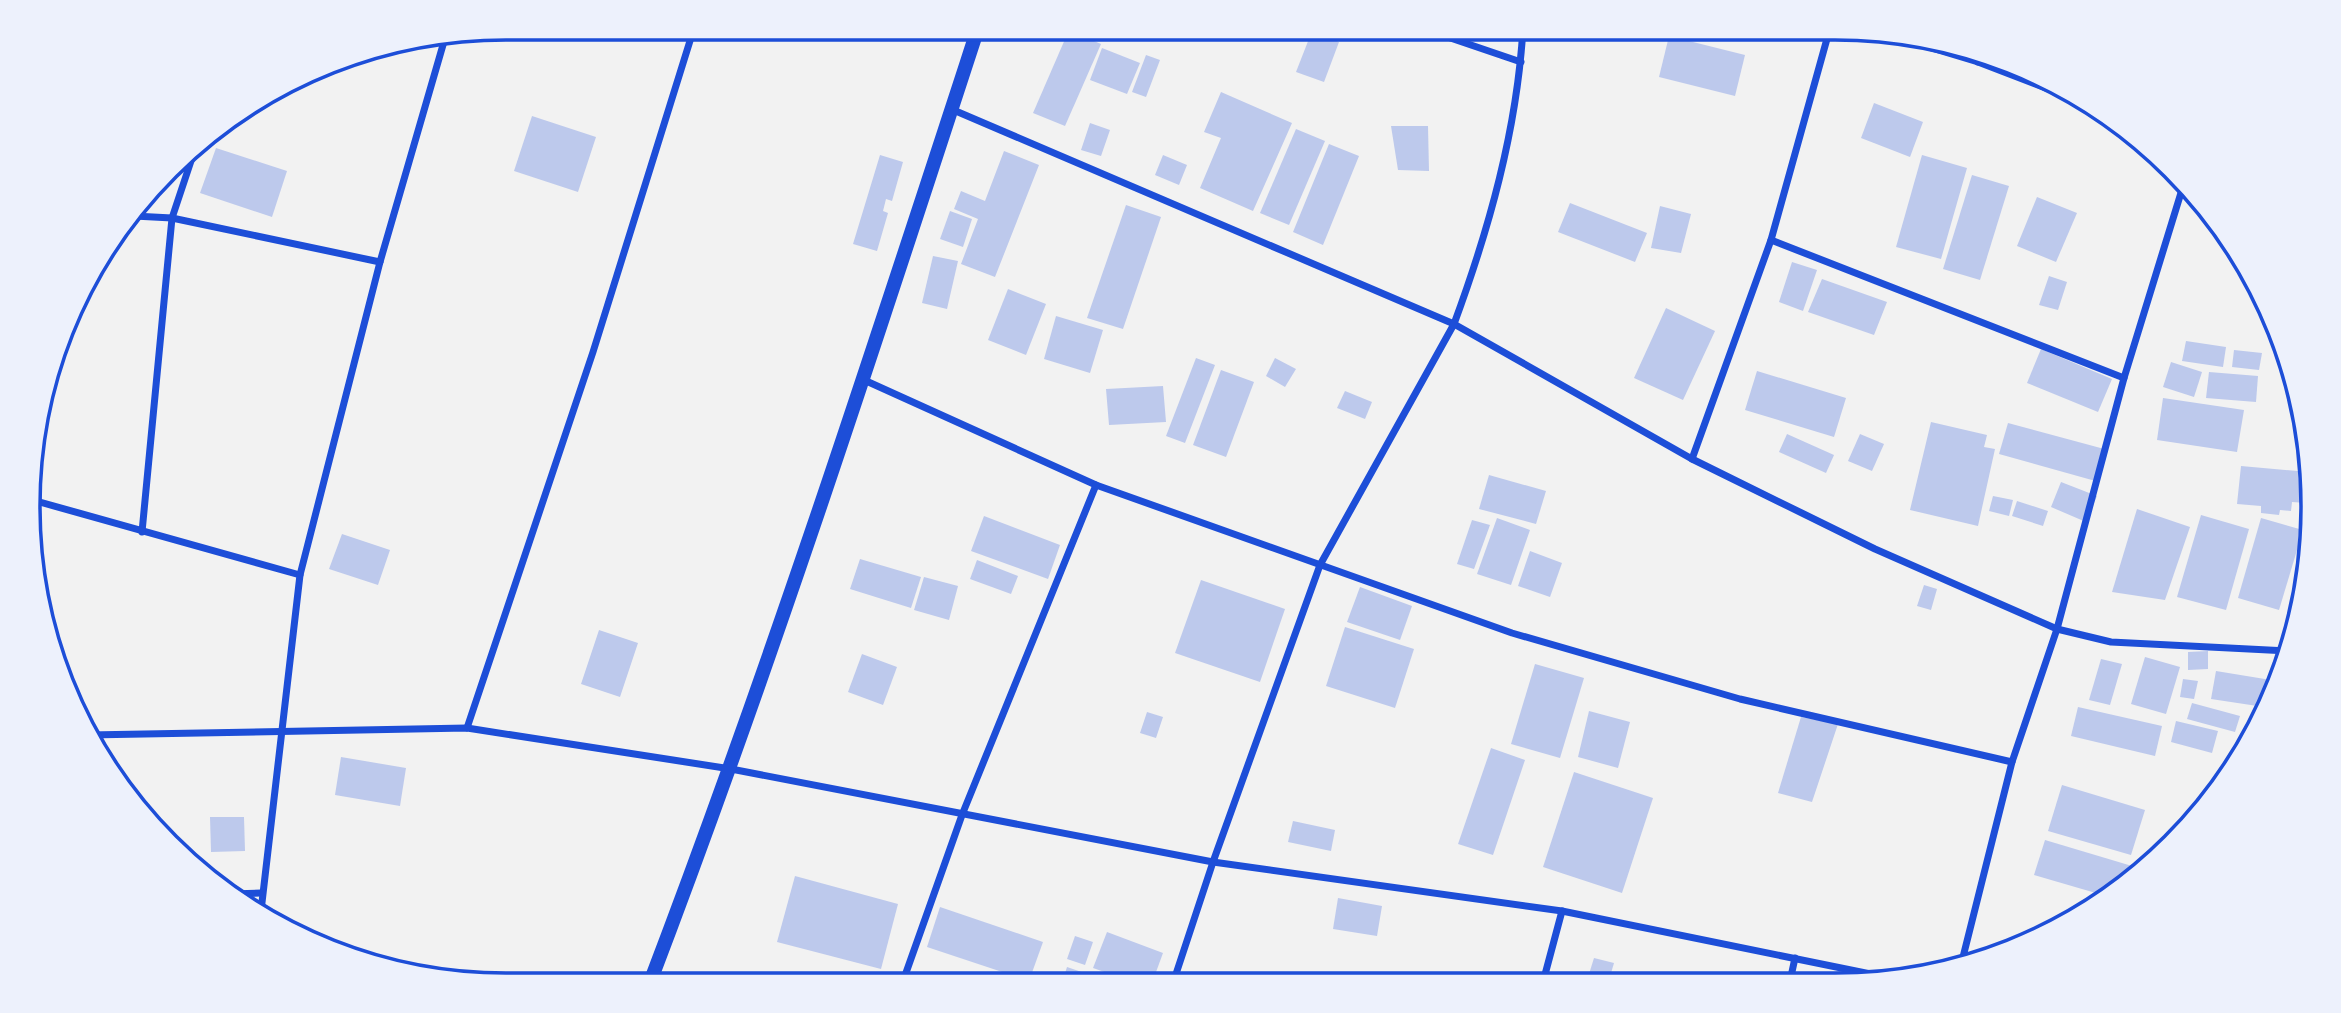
<svg xmlns="http://www.w3.org/2000/svg" width="2341" height="1013" viewBox="0 0 2341 1013" font-family="'PT Sans',sans-serif">
<style>
.building{fill:#bdc9ec}
.lines{fill:none;stroke-linecap:round;stroke-linejoin:round}
.minor{stroke:#1d4ed8;stroke-width:7}
.secondary{stroke:#1d4ed8;stroke-width:14}
.rim{fill:none;stroke:#1d4ed8;stroke-width:3.5}
</style>
<rect width="100%" height="100%" fill="#f2f2f2"/>
<g class="building">
<path d="M1069,30l32,14 -36,82 -32,-13z"/>
<path d="M1312,31l27,11 -15,40 -28,-10z"/>
<path d="M1669,36l76,19 -10,41 -76,-19z"/>
<path d="M1102,48l38,15 -13,31 -37,-14z"/>
<path d="M1146,55l14,5 -14,37 -14,-5z"/>
<path d="M1221,92l71,31 -39,88 -53,-23 21,-50 -17,-6z"/>
<path d="M1874,103l49,19 -13,35 -49,-19z"/>
<path d="M532,116l64,21 -18,55 -64,-21z"/>
<path d="M1090,123l20,7 -9,26 -20,-6z"/>
<path d="M1391,126h37l1,45 -31,-1z"/>
<path d="M1296,129l29,12 -36,84 -29,-12z"/>
<path d="M1329,144l30,12 -36,89 -30,-13z"/>
<path d="M216,148l71,23 -15,46 -72,-24z"/>
<path d="M1004,151l35,14 -44,112 -34,-13 17,-45 -24,-10 7,-18 24,10z"/>
<path d="M880,155l23,7 -11,39 -6,-2 -3,12 5,2 -11,38 -24,-7z"/>
<path d="M1163,155l24,10 -8,20 -24,-10z"/>
<path d="M1922,155l45,13 -26,91 -45,-12z"/>
<path d="M1972,175l37,11 -29,94 -37,-11z"/>
<path d="M2037,197l40,16 -21,49 -39,-16z"/>
<path d="M1570,203l77,30 -12,29 -77,-30z"/>
<path d="M1126,205l35,12 -38,112 -36,-11z"/>
<path d="M1660,206l31,8 -10,39 -30,-5z"/>
<path d="M950,211l22,8 -9,28 -23,-8z"/>
<path d="M933,256l25,5 -11,48 -25,-6z"/>
<path d="M1792,262l25,8 -14,41 -24,-9z"/>
<path d="M2049,276l18,6 -9,28 -19,-5z"/>
<path d="M1822,279l65,23 -13,33 -66,-23z"/>
<path d="M1008,289l38,15 -20,51 -38,-15z"/>
<path d="M1666,308l49,23 -32,69 -49,-22z"/>
<path d="M1056,316l47,14 -13,43 -46,-14z"/>
<path d="M2186,341l40,6 -3,20 -41,-6z"/>
<path d="M2041,349l71,30 -14,33 -71,-29z"/>
<path d="M2234,350l28,3 -3,17 -27,-3z"/>
<path d="M1196,358l19,7 -30,78 -19,-7z"/>
<path d="M1275,358l21,11 -11,18 -19,-11z"/>
<path d="M2171,362l31,10 -8,25 -31,-10z"/>
<path d="M2289,362l8,21 1,7 -14,-3z"/>
<path d="M1221,370l33,12 -28,75 -33,-12z"/>
<path d="M1757,371l89,27 -12,39 -89,-27z"/>
<path d="M2209,372l49,4 -2,26 -50,-4z"/>
<path d="M1163,386l3,36 -57,3 -3,-36z"/>
<path d="M1345,391l27,11 -7,17 -28,-11z"/>
<path d="M2163,398l81,12 -7,42 -80,-12z"/>
<path d="M1931,422l56,13 -3,12 11,2 -17,77 -68,-16z"/>
<path d="M2008,423l100,27 -9,32 -100,-28z"/>
<path d="M1787,434l47,21 -8,18 -47,-21z"/>
<path d="M1860,434l24,10 -12,27 -24,-10z"/>
<path d="M2241,466l68,6 -3,31 -14,-1 -1,9 -11,-1 -1,5 -18,-2v-7l-24,-2z"/>
<path d="M1489,475l57,16 -10,33 -57,-15z"/>
<path d="M2061,482l36,14 -11,26 -35,-15z"/>
<path d="M1993,496l20,4 -4,16 -20,-5z"/>
<path d="M2017,501l31,10 -5,15 -31,-10z"/>
<path d="M2137,509l53,18 -25,73 -53,-8z"/>
<path d="M2201,515l48,14 -23,81 -49,-13z"/>
<path d="M984,516l76,29 -12,34 -77,-28z"/>
<path d="M1497,518l33,12 -19,55 -34,-11z"/>
<path d="M2261,518l42,12 -24,80 -41,-12z"/>
<path d="M1472,520l18,5 -16,44 -17,-5z"/>
<path d="M342,534l48,16 -12,35 -49,-16z"/>
<path d="M1530,551l32,12 -12,34 -32,-11z"/>
<path d="M860,559l61,18 -10,31 -61,-19z"/>
<path d="M977,560l41,16 -7,18 -41,-15z"/>
<path d="M924,577l34,9 -9,34 -35,-10z"/>
<path d="M1201,580l84,29 -25,73 -85,-29z"/>
<path d="M1924,585l13,4 -6,21 -14,-4z"/>
<path d="M1360,587l52,19 -12,34 -53,-18z"/>
<path d="M1345,627l69,22 -19,59 -69,-22z"/>
<path d="M599,630l39,13 -18,54 -39,-13z"/>
<path d="M2208,651v18l-20,1v-18z"/>
<path d="M862,654l35,13 -14,38 -35,-13z"/>
<path d="M2145,657l35,10 -14,47 -35,-10z"/>
<path d="M2101,659l21,5 -12,41 -21,-5z"/>
<path d="M1535,664l49,14 -24,80 -49,-14z"/>
<path d="M2216,671l61,10 -13,26 -53,-8z"/>
<path d="M2183,679l15,2 -4,18 -14,-2z"/>
<path d="M2192,703l48,13 -5,16 -48,-13z"/>
<path d="M2078,707l84,19 -7,30 -84,-20z"/>
<path d="M1589,711l41,11 -12,46 -40,-11z"/>
<path d="M1147,712l16,5 -7,21 -16,-5z"/>
<path d="M1801,717l37,7 -26,78 -34,-9z"/>
<path d="M2176,721l42,10 -6,22 -41,-11z"/>
<path d="M1491,748l34,12 -32,95 -35,-11z"/>
<path d="M341,757l65,11 -6,38 -65,-11z"/>
<path d="M1574,772l79,26 -31,95 -79,-26z"/>
<path d="M2062,785l83,25 -14,45 -83,-24z"/>
<path d="M210,817h34l1,34 -34,1z"/>
<path d="M1293,821l42,9 -4,21 -43,-9z"/>
<path d="M2045,840l87,26 -5,16 -21,14 -72,-21z"/>
<path d="M795,876l103,28 -17,65 -104,-27z"/>
<path d="M1338,898l44,8 -5,30 -44,-7z"/>
<path d="M940,907l103,35 -14,39 -102,-34z"/>
<path d="M1107,932l56,21 -11,30h-16l-43,-15z"/>
<path d="M1075,936l18,6 -8,23 -18,-6z"/>
<path d="M1594,958l20,5 -5,17 -20,-6z"/>
<path d="M1067,967l47,16h-52z"/>
</g>
<g class="lines">
<g class="minor">
<path d="M1421,28l100,34"/>
<path d="M1905,40l73,22 115,44"/>
<path d="M1978,62l1,-10"/>
<path d="M951,109l503,215 238,135 183,90 182,80 54,13 179,9"/>
<path d="M134,216l38,2 208,44"/>
<path d="M1771,240l353,138"/>
<path d="M864,380l232,105 416,148 228,66 272,63"/>
<path d="M1692,459l79,-219 59,-212"/>
<path d="M29,499l271,76"/>
<path d="M142,532l30,-314 25,-75"/>
<path d="M2281,674l26,-97"/>
<path d="M467,728l126,-376 101,-324"/>
<path d="M88,735l379,-7 264,41 482,93 349,49 338,69"/>
<path d="M230,894l31,-1"/>
<path d="M261,911l39,-336 80,-313 65,-224"/>
<path d="M1962,961l50,-199 45,-133 67,-251 60,-195"/>
<path d="M1790,981l5,-23"/>
<path d="M1543,982l19,-71"/>
<path d="M1173,983l40,-121 107,-297 134,-241c35,-95 63,-194 69,-296"/>
<path d="M902,984l60,-169 134,-330"/>
</g>
<path class="secondary" d="M649,985c121,-317 224,-635 329,-957"/>
</g>
<path d="M0 0H2341V1013H0ZM506 40H1835A466 466 0 0 1 2301 506V507A466 466 0 0 1 1835 973H506A466 466 0 0 1 40 507V506A466 466 0 0 1 506 40Z" fill="#edf1fc" fill-rule="evenodd"/>
<path class="rim" d="M506 40H1835A466 466 0 0 1 2301 506V507A466 466 0 0 1 1835 973H506A466 466 0 0 1 40 507V506A466 466 0 0 1 506 40Z"/>
</svg>
